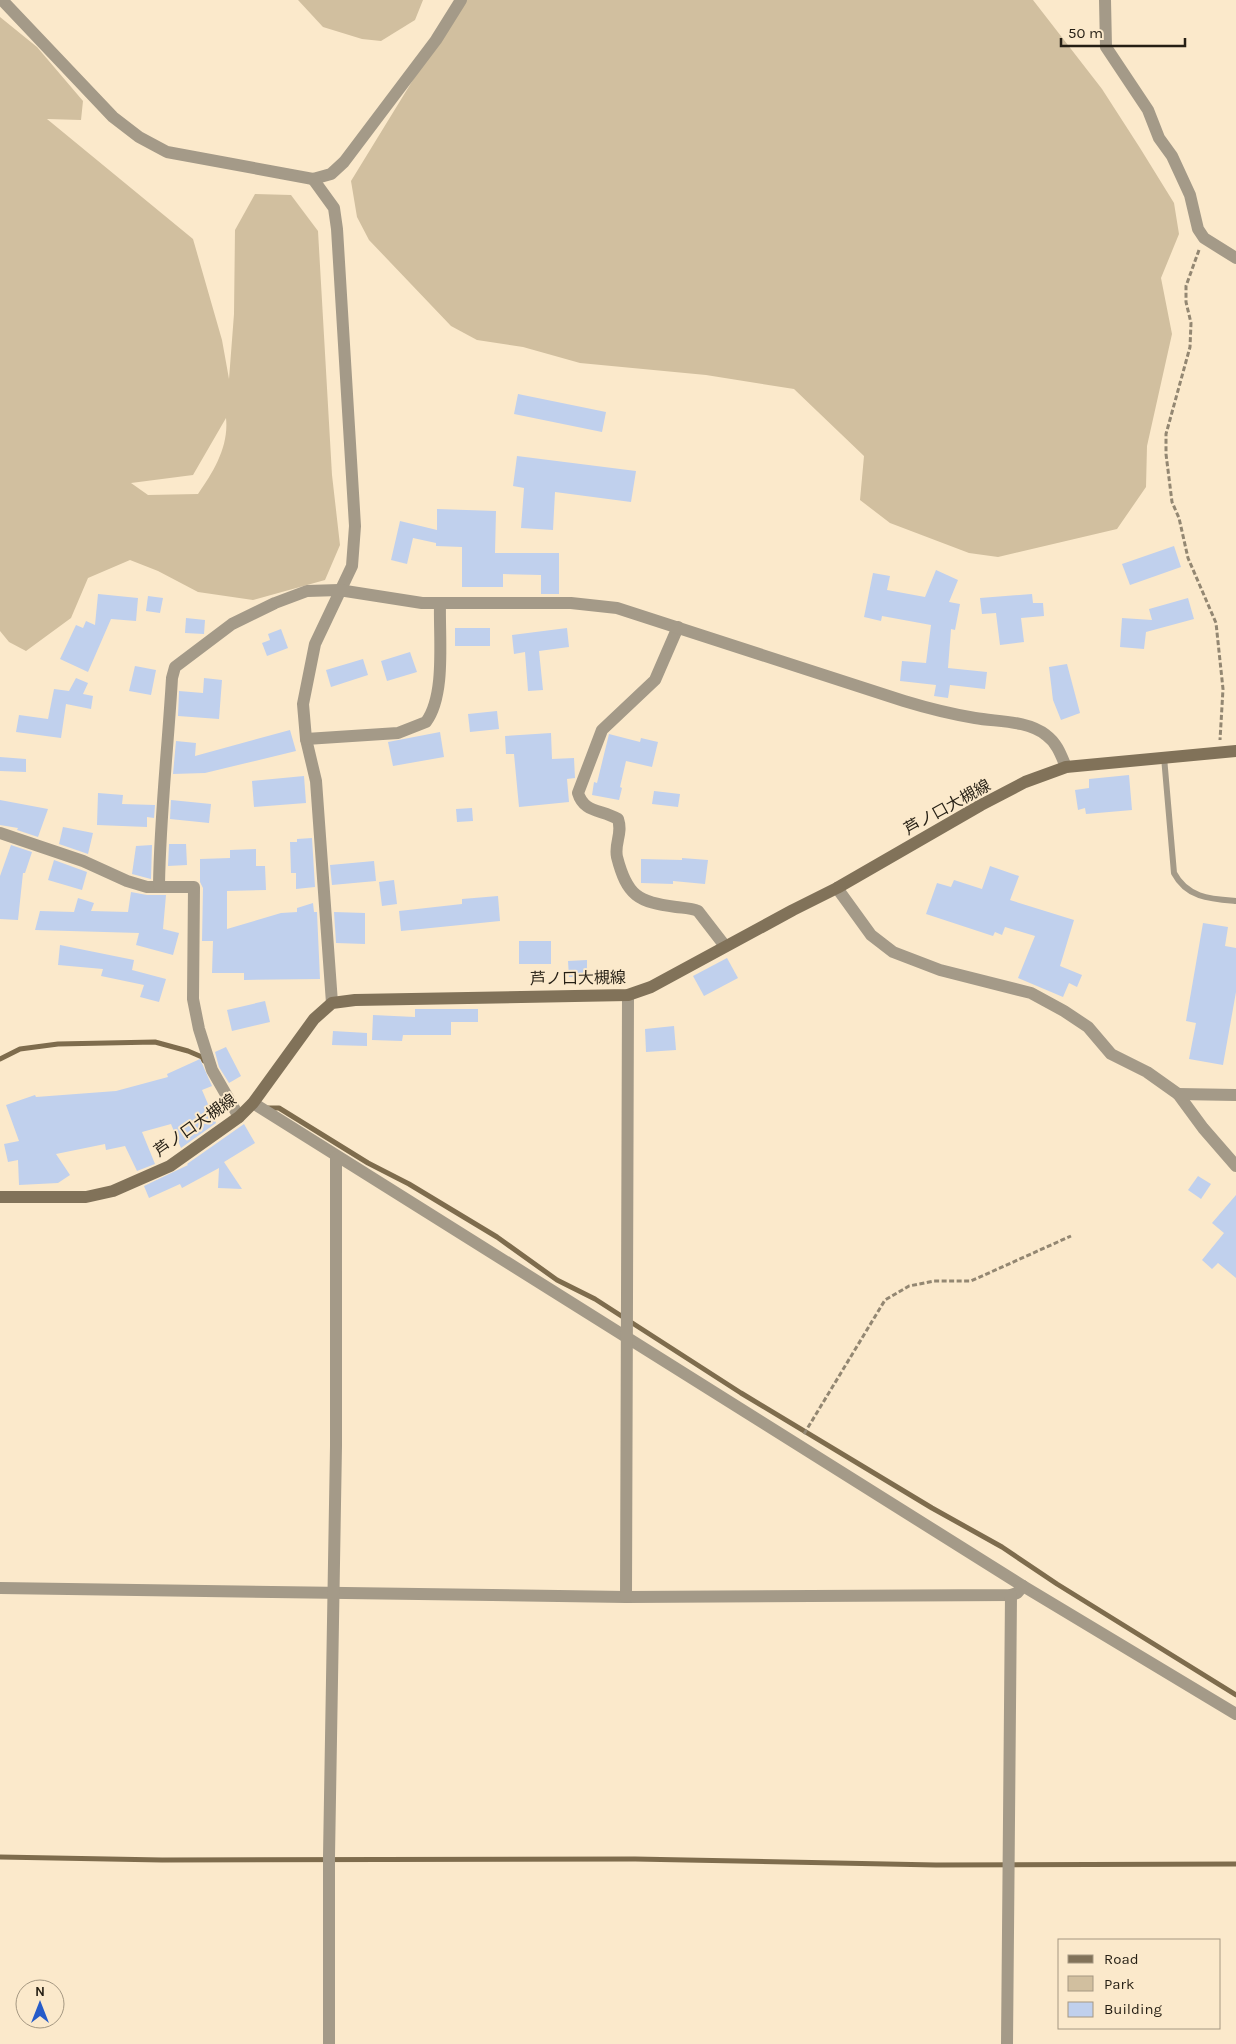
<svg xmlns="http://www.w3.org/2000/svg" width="1236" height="2044" viewBox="0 0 1236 2044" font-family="Karla,'Noto Sans JP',sans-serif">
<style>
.green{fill:#d1bf9f;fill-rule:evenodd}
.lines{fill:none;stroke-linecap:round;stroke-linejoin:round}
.stream{stroke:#7e6c4d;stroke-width:5}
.building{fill:#c0d0ed}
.path{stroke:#938772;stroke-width:3;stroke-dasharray:5 2.5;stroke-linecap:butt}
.lane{stroke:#a49a88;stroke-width:6}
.street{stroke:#a49a88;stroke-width:12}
.secondary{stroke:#817259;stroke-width:12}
.labels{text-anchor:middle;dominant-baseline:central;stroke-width:4;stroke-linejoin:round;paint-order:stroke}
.street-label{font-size:16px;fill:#251f14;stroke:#fbe9cb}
</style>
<rect width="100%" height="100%" fill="#fbe9cb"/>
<g class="green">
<path d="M298,0h125l-8,20 -34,21 -19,-2 -39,-12z"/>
<path d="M462,0h571l69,89 38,59 34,55 5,31 -18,44 11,56 -25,112 -1,41 -29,42 -119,28 -29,-4 -79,-30 -30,-23 4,-44 -70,-67 -88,-14 -126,-12 -57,-16 -46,-7 -26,-14 -82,-86 -12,-23 -6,-36z"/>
<path d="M0,17l37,30 46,54 -2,19 -34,-1 146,120 29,101 7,39 5,-65 1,-84 20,-36 36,1 27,36 14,244 8,70 -15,35 -72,20 -55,-8 -40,-21 -28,-11 -42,18 -17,40 -45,33 -17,-9 -9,-11zM226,418c3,28 -12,53 -28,76l-50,1 -17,-12 62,-8z"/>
</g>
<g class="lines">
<g class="stream">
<path d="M0,1059l20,-10 38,-5 97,-2 33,9 14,6 2,4"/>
<path d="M268,1108h11l89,55 41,21 88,53 60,43 38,19 146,94 191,115 70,39 55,37 179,111"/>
<path d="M0,1857l162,3 473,-1 301,6 300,-1"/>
</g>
</g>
<g class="building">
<path d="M518,394l88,18 -4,20 -88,-18z"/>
<path d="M517,456l119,15 -5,31 -76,-10 -2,38 -32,-2 3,-40 -11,-2z"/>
<path d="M437,509l59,2 -1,42h64v41h-18v-19l-38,-1v13h-41v-40l-26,-1v-3l-23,-5 -6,26 -16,-4 9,-39 37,9z"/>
<path d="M1174,546l7,21 -51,18 -8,-21z"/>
<path d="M936,570l22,10 -9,22 11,2 -5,26 -4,-1 -3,39 39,4 -2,17 -35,-4 -2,13 -14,-2 2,-11 -36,-4 2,-20 24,2 5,-38 -49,-9 -1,5 -17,-4 9,-44 17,3 -3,14 38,7z"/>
<path d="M98,594l40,4 -2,23 -25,-2 -23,53 -28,-13 16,-34 7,3 3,-7 9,4z"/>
<path d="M1032,594l1,9h10l1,13 -23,2 3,24 -24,3 -4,-32 -14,1 -2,-16z"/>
<path d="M148,596l15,2 -3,15 -14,-2z"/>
<path d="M1188,598l6,21 -48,13 -2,17 -24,-2 2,-29 30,2 -3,-11z"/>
<path d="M186,618l19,2 -1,14 -19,-1z"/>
<rect x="455" y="628" width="35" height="18"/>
<path d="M567,628l2,19 -30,4 4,39 -15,1 -3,-39 -11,2 -2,-19z"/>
<path d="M281,629l7,19 -21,8 -5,-13 8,-3 -2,-6z"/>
<path d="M410,652l7,20 -30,9 -6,-20z"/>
<path d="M363,659l5,16 -37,12 -5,-17z"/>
<path d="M1067,664l13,49 -19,7 -8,-20 -4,-33z"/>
<path d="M135,666l21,4 -5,25 -22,-4z"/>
<path d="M76,678l12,5 -5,11 10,2 -2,13 -25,-5 -5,34 -45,-6 3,-17 29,4 6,-30 15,2z"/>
<path d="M204,678l18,2 -3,39 -41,-3 1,-25 24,2z"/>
<path d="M497,711l2,18 -29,3 -2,-18z"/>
<path d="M290,730l6,21 -91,22 -32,1 3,-33 20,2 -1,13z"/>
<path d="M440,732l4,25 -51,9 -5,-24z"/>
<path d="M551,733l1,26 22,-1 1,20 -8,1 2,23 -50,5 -5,-53h-8l-1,-18z"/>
<path d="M609,734l31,8 1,-4 17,4 -6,25 -26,-6 -6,26 2,1 -3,12 -27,-5 2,-13 3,1z"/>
<path d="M0,757l26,2v13l-26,-1z"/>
<path d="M1129,775l3,35 -46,4 -1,-6 -7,2 -3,-20 14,-2v-9z"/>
<path d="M304,776l2,27 -52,4 -2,-26z"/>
<path d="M654,791l26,3 -2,13 -26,-3z"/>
<path d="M98,793l25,2 -1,9 33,1 -1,13 -7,-1v10l-50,-2z"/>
<path d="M0,800l48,9 -10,28 -21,-7 1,-2 -18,-3z"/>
<path d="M171,800l40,4 -2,19 -39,-4z"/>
<path d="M472,808l1,13 -16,1 -1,-13z"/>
<path d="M63,827l30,6 -5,21 -29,-10z"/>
<path d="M312,838l3,49 -19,2v-16h-5l-1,-31h7v-3z"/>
<path d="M169,844h17l1,21 -19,1z"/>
<path d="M11,845l21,7 -7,21h-2l-5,47 -18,-1v-43z"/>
<path d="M152,845l-1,34 -19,-5 4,-28z"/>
<path d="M256,849v17h9l1,24 -39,1v38l54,-16 16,-1v-4l16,-5 1,9h3l3,67 -76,1v-7h-32l1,-32h-11l1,-53 -3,-6v-23l30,-1v-8z"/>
<path d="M682,858l26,2 -3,24 -32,-3v3l-32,-1v-24l41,1z"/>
<path d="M54,860l33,12 -5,18 -34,-10z"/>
<path d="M374,861l2,20 -44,4 -2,-20z"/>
<path d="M990,866l29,10 -9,24 64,20 -14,46 22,9 -5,12 -8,-4 -6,14 -45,-19 17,-42 -30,-9 -3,8 -7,-3 -2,4 -67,-22 11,-31 14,4 3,-7 28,9z"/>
<path d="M394,880l3,24 -15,2 -3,-24z"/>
<path d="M131,892l16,3h19l-3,34 16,4 -6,22 -37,-10 3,-12 -104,-3 5,-19 34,1 4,-14 16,5 -3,8 37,1z"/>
<path d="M498,896l2,25 -99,10 -2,-20 63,-7v-5z"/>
<path d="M334,912l31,1v31l-29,-1z"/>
<path d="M1203,923l25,4 -3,19 11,2v44l-13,73 -34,-6 7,-36 -10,-2z"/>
<rect x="519" y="941" width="32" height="23"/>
<path d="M60,945l74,15 -2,10 34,9 -7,23 -19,-5 4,-12 -43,-9 2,-7 -45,-4z"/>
<path d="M727,958l11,20 -34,18 -11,-20z"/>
<path d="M587,960v17h-18l-1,-16z"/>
<path d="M265,1001l5,21 -38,9 -5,-21z"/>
<path d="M415,1009h63v13h-27v13h-48l-1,6 -30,-1 1,-25 42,2z"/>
<path d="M674,1026l2,24 -30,2 -1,-23z"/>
<path d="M333,1031l34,2v13l-35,-1z"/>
<path d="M226,1047l15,29 -12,7 -10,-16 -4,-15z"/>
<path d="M200,1059l12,27 -10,4 14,33 -35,25 -10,-24 -29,8 13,32 -18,7 -12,-25 -19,4 -1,-6 -49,10 14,21 -12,8 -39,2 -1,-25 -10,2 -4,-18 15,-3 -13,-36 29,-10 1,2 80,-6 52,-14 -1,-3z"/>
<path d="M244,1124l11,19 -31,19 18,27 -24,-1 1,-20 -37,20 -2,-4 -31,14 -5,-12 44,-21 -1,-1z"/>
<path d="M1198,1176l13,8 -10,15 -13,-9z"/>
<path d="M1236,1195v83l-18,-15 -6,6 -10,-9 22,-27 -12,-10z"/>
</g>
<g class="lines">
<g class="path">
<path d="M1199,250l-13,36v16l5,21 -1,24 -24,87v20l6,48 7,16 9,40 28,65 7,66 -3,51"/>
<path d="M804,1434l81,-134 24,-14 25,-5h37l100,-45"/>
</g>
<path class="lane" d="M1164,757l10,116c13,25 37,26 62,28"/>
<g class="street">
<path d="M2,0l111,117 26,20 28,15 146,27 18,-5 13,-12 92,-122 25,-40"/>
<path d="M1105,0l1,47 42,63 11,28 13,18 18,39 8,34 6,9 32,20"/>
<path d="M313,179l21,29 3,21 18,297 -3,40 -37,78 -12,60 3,35 10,42 16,222"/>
<path d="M678,627l-23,53 -53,50 -24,63c6,20 23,16 40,26 5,15 -4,24 -1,38 10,39 21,45 59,50 7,1 15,1 22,4l27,35"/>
<path d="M306,739l92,-6 28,-11c20,-27 13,-84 14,-118"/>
<path d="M0,833l83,28 44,20 20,6h47l-1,112 6,30 13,41 27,47"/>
<path d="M159,885c1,-69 9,-138 13,-207l3,-11 57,-43 43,-21 32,-12 32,-1 83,13h149l46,5 287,93c23,7 47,13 71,17 22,4 52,2 71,17 11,8 15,20 20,32"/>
<path d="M837,888l34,47 22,17 47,18 91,23 33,18 24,16 23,27 36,18 31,22 25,34 33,38"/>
<path d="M1178,1094l58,1"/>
<path d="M253,1103l770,483 213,128"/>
<path d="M0,1588l626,9 385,-2 6,-2 6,-7"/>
<path d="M626,1597l2,-602"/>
<path d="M329,2044v-188l7,-410v-289"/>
<path d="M1007,2044l4,-449"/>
</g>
<path class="secondary" d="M0,1197h86l27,-6 57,-25 69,-49 14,-14 61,-84 18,-16 23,-3 273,-5 23,-8 142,-77 44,-22 144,-83 44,-23 41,-15 170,-16"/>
</g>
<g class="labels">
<g class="street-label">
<text transform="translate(947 807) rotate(-29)">芦ノ口大槻線</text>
<text transform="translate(578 978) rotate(-1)">芦ノ口大槻線</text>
<text transform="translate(195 1125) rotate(-35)">芦ノ口大槻線</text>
</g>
</g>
<rect x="1058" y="1939" width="162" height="90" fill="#fbe9cb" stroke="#a59882"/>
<rect x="1068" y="1955" width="25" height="8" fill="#817259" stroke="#a59882"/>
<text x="1104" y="1964" font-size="15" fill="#251f14">Road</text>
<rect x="1068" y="1976" width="25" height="15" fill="#d1bf9f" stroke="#a59882"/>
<text x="1104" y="1989" font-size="15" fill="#251f14">Park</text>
<rect x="1068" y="2002" width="25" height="15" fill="#c0d0ed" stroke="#a59882"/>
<text x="1104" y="2014" font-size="15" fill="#251f14">Building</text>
<g transform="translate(40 2004)"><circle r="24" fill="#fbe9cb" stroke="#a59882"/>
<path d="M0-4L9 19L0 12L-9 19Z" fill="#275cc9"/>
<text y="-8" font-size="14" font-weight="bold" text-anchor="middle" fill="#251f14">N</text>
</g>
<path d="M1061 38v8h124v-8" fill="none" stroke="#251f14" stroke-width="2.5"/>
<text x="1068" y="38" font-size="15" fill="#251f14" stroke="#fbe9cb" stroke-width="4" paint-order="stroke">50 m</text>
</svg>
